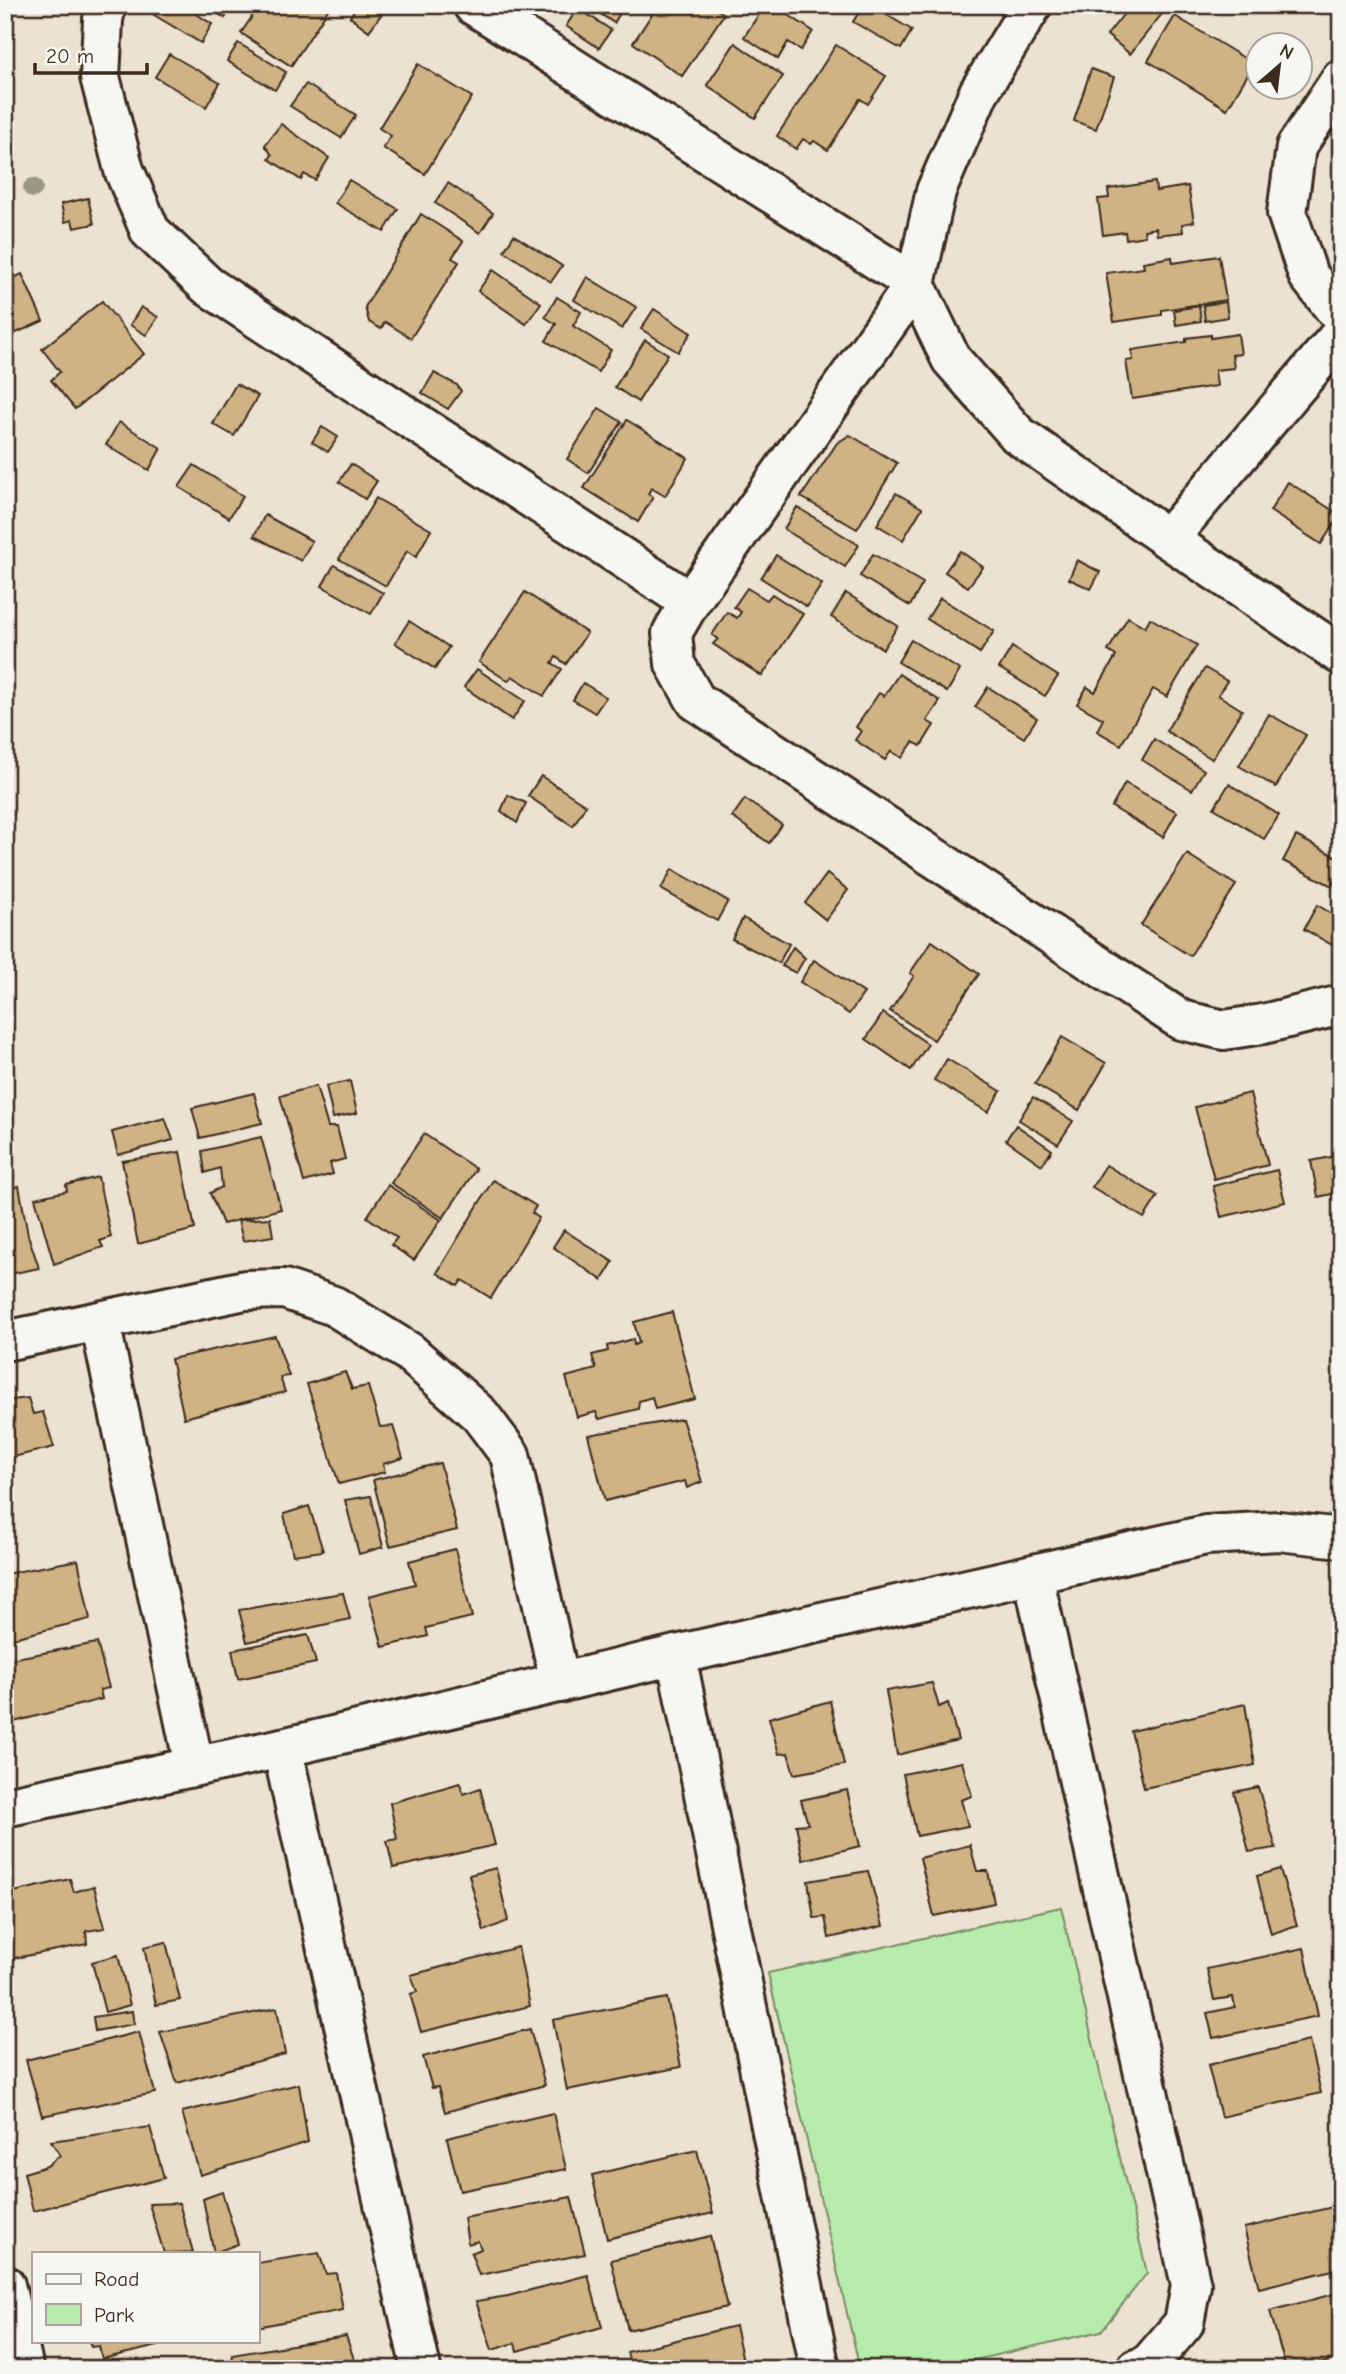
<svg xmlns="http://www.w3.org/2000/svg" width="1346" height="2374" viewBox="0 0 1346 2374" font-family="'Comic Neue',sans-serif">
<style>
.green{fill:#b8ecad;stroke:#7a8b66;stroke-width:2}
.building{fill:#d0b385;stroke:#3b2a1e;stroke-width:2}
.lines{fill:none;stroke-linecap:round;stroke-linejoin:round}
.street-casing{stroke:#3b2a1e;stroke-width:44}
.street{stroke:#f6f6f2;stroke-width:38}
.tree{fill:#9b9782}
</style>
<rect width="100%" height="100%" fill="#ebe2d1"/>
<filter id="ink" filterUnits="userSpaceOnUse"><feTurbulence type="fractalNoise" baseFrequency=".0143" numOctaves="2"/><feDisplacementMap in="SourceGraphic" scale="14" xChannelSelector="R" yChannelSelector="G"/><feConvolveMatrix kernelMatrix="1 2 1 2 8 2 1 2 1" color-interpolation-filters="sRGB"/></filter>
<g filter="url(#ink)">
<path class="green" d="M1061,1907l86,366 -46,58 -166,38h-75l-92,-396z"/>
<g class="building">
<path d="M160,5h22l30,19 -11,19 -47,-28z"/>
<path d="M204,5h29l-8,13z"/>
<path d="M260,5h71l-40,61 -50,-33z"/>
<path d="M357,5h16l10,7 -14,19 -19,-14z"/>
<path d="M587,5h38l-11,18z"/>
<path d="M658,5h52l14,9 -42,62 -49,-33z"/>
<path d="M765,5h8l40,26 -12,19 -13,-8 -10,17 -34,-22z"/>
<path d="M863,5h7l42,25 -11,19 -48,-27z"/>
<path d="M1131,5h28l6,5 -35,44 -23,-19z"/>
<path d="M578,8l33,22 -12,18 -33,-22z"/>
<path d="M1175,16l79,48 -27,45 -79,-48z"/>
<path d="M238,43l48,29 -11,18 -48,-29z"/>
<path d="M735,43l48,33 -28,42 -48,-33z"/>
<path d="M836,45l50,31 -18,28 -8,-5 -32,51 -14,-9 -3,3 -8,-5 -7,10 -19,-13z"/>
<path d="M169,54l51,29 -14,24 -51,-30z"/>
<path d="M418,64l54,33 -47,77 -42,-26 8,-12 -12,-8z"/>
<path d="M1091,69l23,8 -18,52 -22,-8z"/>
<path d="M306,84l50,31 -15,23 -51,-32z"/>
<path d="M281,124l48,34 -14,22 -11,-6 -3,6 -32,-21 3,-4 -7,-10z"/>
<path d="M349,180l49,29 -14,23 -49,-29z"/>
<path d="M1155,182l1,9 32,-5 6,36 -12,2 1,8 -26,3 -1,-7 -12,2 1,6 -19,3 -1,-7 -22,3 -5,-36 11,-1 -1,-9z"/>
<path d="M448,183l45,30 -13,20 -45,-30z"/>
<path d="M88,198l6,26 -20,4 -2,-8 -7,2 -4,-18z"/>
<path d="M421,214l42,27 -11,17 7,4 -48,76 -26,-16 -4,7 -12,-7 -4,-15z"/>
<path d="M514,235l48,31 -11,16 -47,-31z"/>
<path d="M1219,256l7,44 -64,10v5l-48,7 -8,-49 38,-5 -1,-6 29,-5 1,6z"/>
<path d="M493,270l48,33 -15,21 -48,-33z"/>
<path d="M22,274l21,47 -38,17v-56z"/>
<path d="M587,277l49,30 -14,22 -48,-29z"/>
<path d="M557,297l24,15 -8,14 38,24 -13,22 -52,-31 10,-17 -11,-7z"/>
<path d="M102,301l42,53 -69,55 -24,-29 9,-8 -18,-23z"/>
<path d="M1226,302l2,15 -23,4 -2,-16z"/>
<path d="M1199,306l2,15 -25,4 -2,-15z"/>
<path d="M141,307l17,10 -12,18 -16,-10z"/>
<path d="M654,309l37,24 -13,19 -37,-23z"/>
<path d="M1238,334l3,20 -9,1 2,13 -19,2 2,16 -85,13 -6,-38 7,-1 -1,-10 54,-8v-4l25,-3v3z"/>
<path d="M645,340l23,14 -30,48 -23,-15z"/>
<path d="M434,373l23,12 4,6 -13,18 -26,-16z"/>
<path d="M236,384l22,12 -24,40 -21,-12z"/>
<path d="M599,408l23,14 -34,51 -21,-14z"/>
<path d="M627,420l61,38 -23,38 -14,-8 -3,6 5,3 -15,25 -54,-34z"/>
<path d="M119,422l42,26 -12,22 -43,-25z"/>
<path d="M322,427l16,10 -10,15 -16,-10z"/>
<path d="M850,435l47,28 -40,66 -56,-32 36,-54z"/>
<path d="M351,464l26,17 -12,18 -26,-17z"/>
<path d="M194,465l49,31 -14,22 -50,-31z"/>
<path d="M1288,482l52,33 -19,29 -51,-33z"/>
<path d="M896,493l26,15 -19,32 -26,-15z"/>
<path d="M376,498l55,32 -15,27 -9,-6 -21,35 -47,-27z"/>
<path d="M797,507l62,38 -14,22 -61,-38z"/>
<path d="M265,515l47,26 -11,20 -47,-25z"/>
<path d="M960,551l23,16 -15,20 -23,-15z"/>
<path d="M873,554l50,29 -13,23 -50,-30z"/>
<path d="M776,555l46,29 -15,23 -46,-29z"/>
<path d="M1077,560l23,12 -9,17 -22,-10z"/>
<path d="M334,565l49,28 -12,21 -49,-28z"/>
<path d="M747,588l20,12 5,-6 31,20 -41,62 -49,-32 5,-5 -6,-4 15,-23 10,6 4,-6 -7,-5z"/>
<path d="M525,592l62,41 -21,31 -10,-7 -4,6 10,6 -18,27 -32,-20 -4,5 -29,-19z"/>
<path d="M846,593l52,33 -15,23 -52,-32z"/>
<path d="M940,598l54,33 -14,22 -53,-34z"/>
<path d="M1128,617l17,10 5,-9 47,27 -30,52 -14,-8 -32,56 -24,-14 6,-12 -26,-15 10,-17 8,5 21,-36 -8,-5z"/>
<path d="M409,621l40,26 -14,22 -40,-26z"/>
<path d="M911,640l49,30 -13,22 -49,-30z"/>
<path d="M1012,647l46,29 -13,20 -46,-28z"/>
<path d="M1205,668l22,13 -9,14 24,15 -30,49 -46,-28z"/>
<path d="M477,669l48,32 -13,19 -48,-33z"/>
<path d="M899,674l41,27 -13,20 7,4 -13,21 -8,-4 -11,16 -11,-7 -6,9 -30,-20 6,-9 -5,-4 23,-34 5,3z"/>
<path d="M583,683l23,14 -11,16 -22,-13z"/>
<path d="M988,687l49,31 -13,20 -49,-31z"/>
<path d="M1269,714l37,21 -30,52 -37,-21z"/>
<path d="M1154,739l50,31 -12,20 -50,-30z"/>
<path d="M541,776l45,29 -13,21 -45,-30z"/>
<path d="M1125,783l52,29 -14,25 -51,-30z"/>
<path d="M1229,784l50,31 -15,24 -50,-31z"/>
<path d="M508,795l18,8 -9,20 -16,-12z"/>
<path d="M745,799l37,26 -13,18 -37,-26z"/>
<path d="M1296,836l45,23v9l-9,18 -49,-25z"/>
<path d="M1187,854l49,31 -46,71 -49,-31z"/>
<path d="M672,869l56,32 -11,20 -56,-32z"/>
<path d="M827,874l21,16 -22,30 -21,-17z"/>
<path d="M1317,905l24,14v31l-37,-21z"/>
<path d="M743,918l46,26 -10,19 -47,-24z"/>
<path d="M932,941l47,33 -45,66 -44,-29 24,-35 -4,-3z"/>
<path d="M793,947l12,11 -9,15 -14,-7z"/>
<path d="M814,960l50,33 -15,21 -49,-32z"/>
<path d="M883,1013l45,31 -17,26 -45,-31z"/>
<path d="M1062,1037l44,26 -27,47 -44,-26z"/>
<path d="M947,1059l54,32 -13,21 -54,-32z"/>
<path d="M350,1081l7,32 -24,5 -7,-32z"/>
<path d="M316,1086l12,41h9l8,32 -15,4 3,11 -29,8 -24,-86z"/>
<path d="M254,1093l8,30 -62,15 -8,-30z"/>
<path d="M1250,1093l18,72 -54,14 -19,-72z"/>
<path d="M1033,1097l40,24 -15,23 -39,-24z"/>
<path d="M165,1118l8,22 -55,15 -6,-23z"/>
<path d="M1016,1125l36,25 -10,15 -36,-25z"/>
<path d="M424,1134l52,35 -33,49 -52,-35z"/>
<path d="M261,1137l20,72 -58,15 -13,-31 12,-6 -2,-19 -15,5 -3,-22z"/>
<path d="M180,1152l15,77 -57,15 -16,-83z"/>
<path d="M5,1153h4l5,26 -9,2z"/>
<path d="M1341,1155v37l-23,5 -7,-36z"/>
<path d="M1106,1165l52,31 -14,22 -52,-31z"/>
<path d="M1277,1170l8,32 -64,15 -8,-31z"/>
<path d="M98,1177l13,60 -11,4 3,6 -49,17 -19,-66 32,-7 -1,-6z"/>
<path d="M493,1180l43,26 -4,7 7,5 -48,80 -29,-18 -4,6 -21,-13z"/>
<path d="M388,1185l53,35 -27,40 -23,-15 6,-7 -30,-21z"/>
<path d="M19,1186l9,49 11,33 -34,7v-86z"/>
<path d="M270,1218l3,18 -30,5 -5,-21z"/>
<path d="M564,1230l49,32 -11,18 -49,-33z"/>
<path d="M672,1312l23,87 -40,10 -3,-12 -13,4 -1,8 -39,10 -3,-7 -19,5 -11,-40 30,-8 -4,-14 16,-4 -1,-5 26,-7 1,6 5,-2 -5,-21z"/>
<path d="M275,1336l14,40 -9,1 5,15 -101,26 -13,-59z"/>
<path d="M345,1372l7,17 16,-3 12,41 13,-1 10,32 -20,6 2,8 -46,12 -32,-100z"/>
<path d="M28,1398l5,16 10,-2 11,35 -49,12v-58z"/>
<path d="M682,1419l20,63 -15,6 -2,-7 -80,20 -17,-66z"/>
<path d="M440,1463l17,67 -67,16 -17,-66z"/>
<path d="M371,1496l12,51 -24,7 -14,-54z"/>
<path d="M309,1506l14,45 -30,4 -9,-41z"/>
<path d="M455,1549l17,68 -46,11 2,8 -45,11 -14,-51 46,-12 -6,-23z"/>
<path d="M78,1560l12,59 -85,21v-66z"/>
<path d="M343,1593l7,26 -103,23 -8,-32z"/>
<path d="M308,1635l8,28 -78,16 -6,-29z"/>
<path d="M97,1643l12,45 -9,2 2,9 -92,24 -5,-15v-48z"/>
<path d="M932,1683l7,24 9,-4 10,37 -61,15 -11,-64z"/>
<path d="M830,1701l14,64 -50,9 -6,-21 -9,1 -10,-36z"/>
<path d="M1245,1704l10,61 -111,23 -13,-57z"/>
<path d="M962,1762l10,34 -11,4 7,26 -51,10 -14,-62z"/>
<path d="M460,1783l4,11 16,-6 15,57 -102,23 -6,-27 10,-2 -7,-36z"/>
<path d="M1258,1787l18,61 -27,4 -15,-60z"/>
<path d="M847,1790l13,56 -57,14 -7,-35 12,-1 -7,-24z"/>
<path d="M970,1845l7,26h11l6,32 -60,13 -14,-58z"/>
<path d="M496,1868l12,53 -24,10 -15,-56z"/>
<path d="M1280,1869l17,56 -26,9 -14,-58z"/>
<path d="M868,1871l15,55 -54,12 -4,-21 -11,1 -6,-37z"/>
<path d="M70,1879l4,13 20,-6 11,42 -19,3 1,13 -77,15 -5,-15v-50z"/>
<path d="M166,1942l14,58 -24,5 -12,-58z"/>
<path d="M518,1947l12,59 -109,26 -11,-38 7,-2 -6,-17z"/>
<path d="M1304,1948l14,68 -105,22 -6,-25 28,-6 -2,-10 -19,3 -7,-31z"/>
<path d="M118,1955l12,50 -25,7 -13,-50z"/>
<path d="M667,1998l14,69 -114,23 -14,-70z"/>
<path d="M277,2008l8,46 -108,29 -17,-51z"/>
<path d="M132,2011l2,13 -39,7 -2,-14z"/>
<path d="M530,2029l15,56 -100,27 -7,-25 -6,1 -9,-31z"/>
<path d="M139,2032l16,61 -113,23 -16,-56z"/>
<path d="M1309,2041l12,52 -100,24 -13,-52z"/>
<path d="M299,2084l9,58 -108,33 -18,-63z"/>
<path d="M553,2113l13,56 -106,22 -13,-53z"/>
<path d="M150,2127l14,51 -131,33 -9,-38 23,-7 13,-11 -9,-14z"/>
<path d="M697,2150l16,63 -106,26 -15,-64z"/>
<path d="M222,2192l16,52 -24,9 -11,-54z"/>
<path d="M571,2197l14,57 -106,21 -8,-22 10,-4 -3,-8 -10,3 -4,-26z"/>
<path d="M179,2203l14,49 -29,1 -15,-49z"/>
<path d="M1341,2205v63l-82,20 -15,-60z"/>
<path d="M710,2236l17,71 -99,23 -17,-70z"/>
<path d="M319,2253l7,21 10,-1 7,37 -86,17v-64z"/>
<path d="M588,2275l14,52 -85,24 -2,-8 -23,7 -16,-49 32,-5z"/>
<path d="M1341,2292v66l-40,11h-15l-16,-58z"/>
<path d="M735,2326l10,43h-114l-4,-17z"/>
<path d="M346,2336l9,26 -9,-1 2,8h-112l-4,-14z"/>
<path d="M89,2341h90l-77,18 -3,-13 -8,1z"/>
</g>
<g class="lines">
<defs>
<g id="street">
<path d="M106,5l-3,15 -3,57 24,93 26,61 58,55 482,316"/>
<path d="M473,5l442,279 -225,318 -18,31 3,31 21,37 485,319 43,10 39,-6 78,-19"/>
<path d="M1032,5l-53,87 -43,99 -21,93 36,75 67,76 150,104 173,116"/>
<path d="M1341,79l-45,68 -9,66 21,62 33,42"/>
<path d="M1168,539l173,-205"/>
<path d="M100,1322l94,443"/>
<path d="M5,1341l240,-51 39,-1 50,17 75,46 71,63 30,40 50,228"/>
<path d="M1033,1575l158,710 -7,38 -37,43 -11,3"/>
<path d="M676,1655l144,714"/>
<path d="M282,1748l139,621"/>
<path d="M5,1807l277,-59 394,-93 530,-120 73,-4 62,7"/>
<path d="M5,2285l19,84"/>
</g>
</defs>
<use href="#street" class="street-casing"/>
<use href="#street" class="street"/>
</g>
<circle class="tree" cx="33" cy="188" r="10"/>
</g>
<rect width="1346" height="2374" fill="none" stroke="#f6f6f2" stroke-width="28"/>
<rect x="14" y="14" width="1318" height="2346" fill="none" stroke="#3b2a1e" stroke-width="2.5" filter="url(#ink)"/>
<rect x="32" y="2252" width="228" height="91" fill="#f6f6f2" stroke="#aba49d" stroke-width="2"/>
<rect x="46" y="2274" width="35" height="10" fill="#f6f6f2" stroke="#aba49d" stroke-width="2"/>
<text x="94" y="2286" font-size="21" fill="#3b2a1e">Road</text>
<rect x="46" y="2304" width="35" height="21" fill="#b8ecad" stroke="#aba49d" stroke-width="2"/>
<text x="94" y="2322" font-size="21" fill="#3b2a1e">Park</text>
<g transform="translate(1279 66) rotate(28)"><circle r="33" fill="#f6f6f2" stroke="#aba49d" stroke-width="2"/>
<path d="M0-5L12 26L0 18L-12 26Z" fill="#3b2a1e"/>
<text y="-10" font-size="19" font-weight="bold" text-anchor="middle" fill="#3b2a1e">N</text>
</g>
<path d="M35 63v10h112v-10" fill="none" stroke="#3b2a1e" stroke-width="3.5"/>
<text x="46" y="63" font-size="21" fill="#3b2a1e" stroke="#f6f6f2" stroke-width="5" paint-order="stroke">20 m</text>
</svg>
